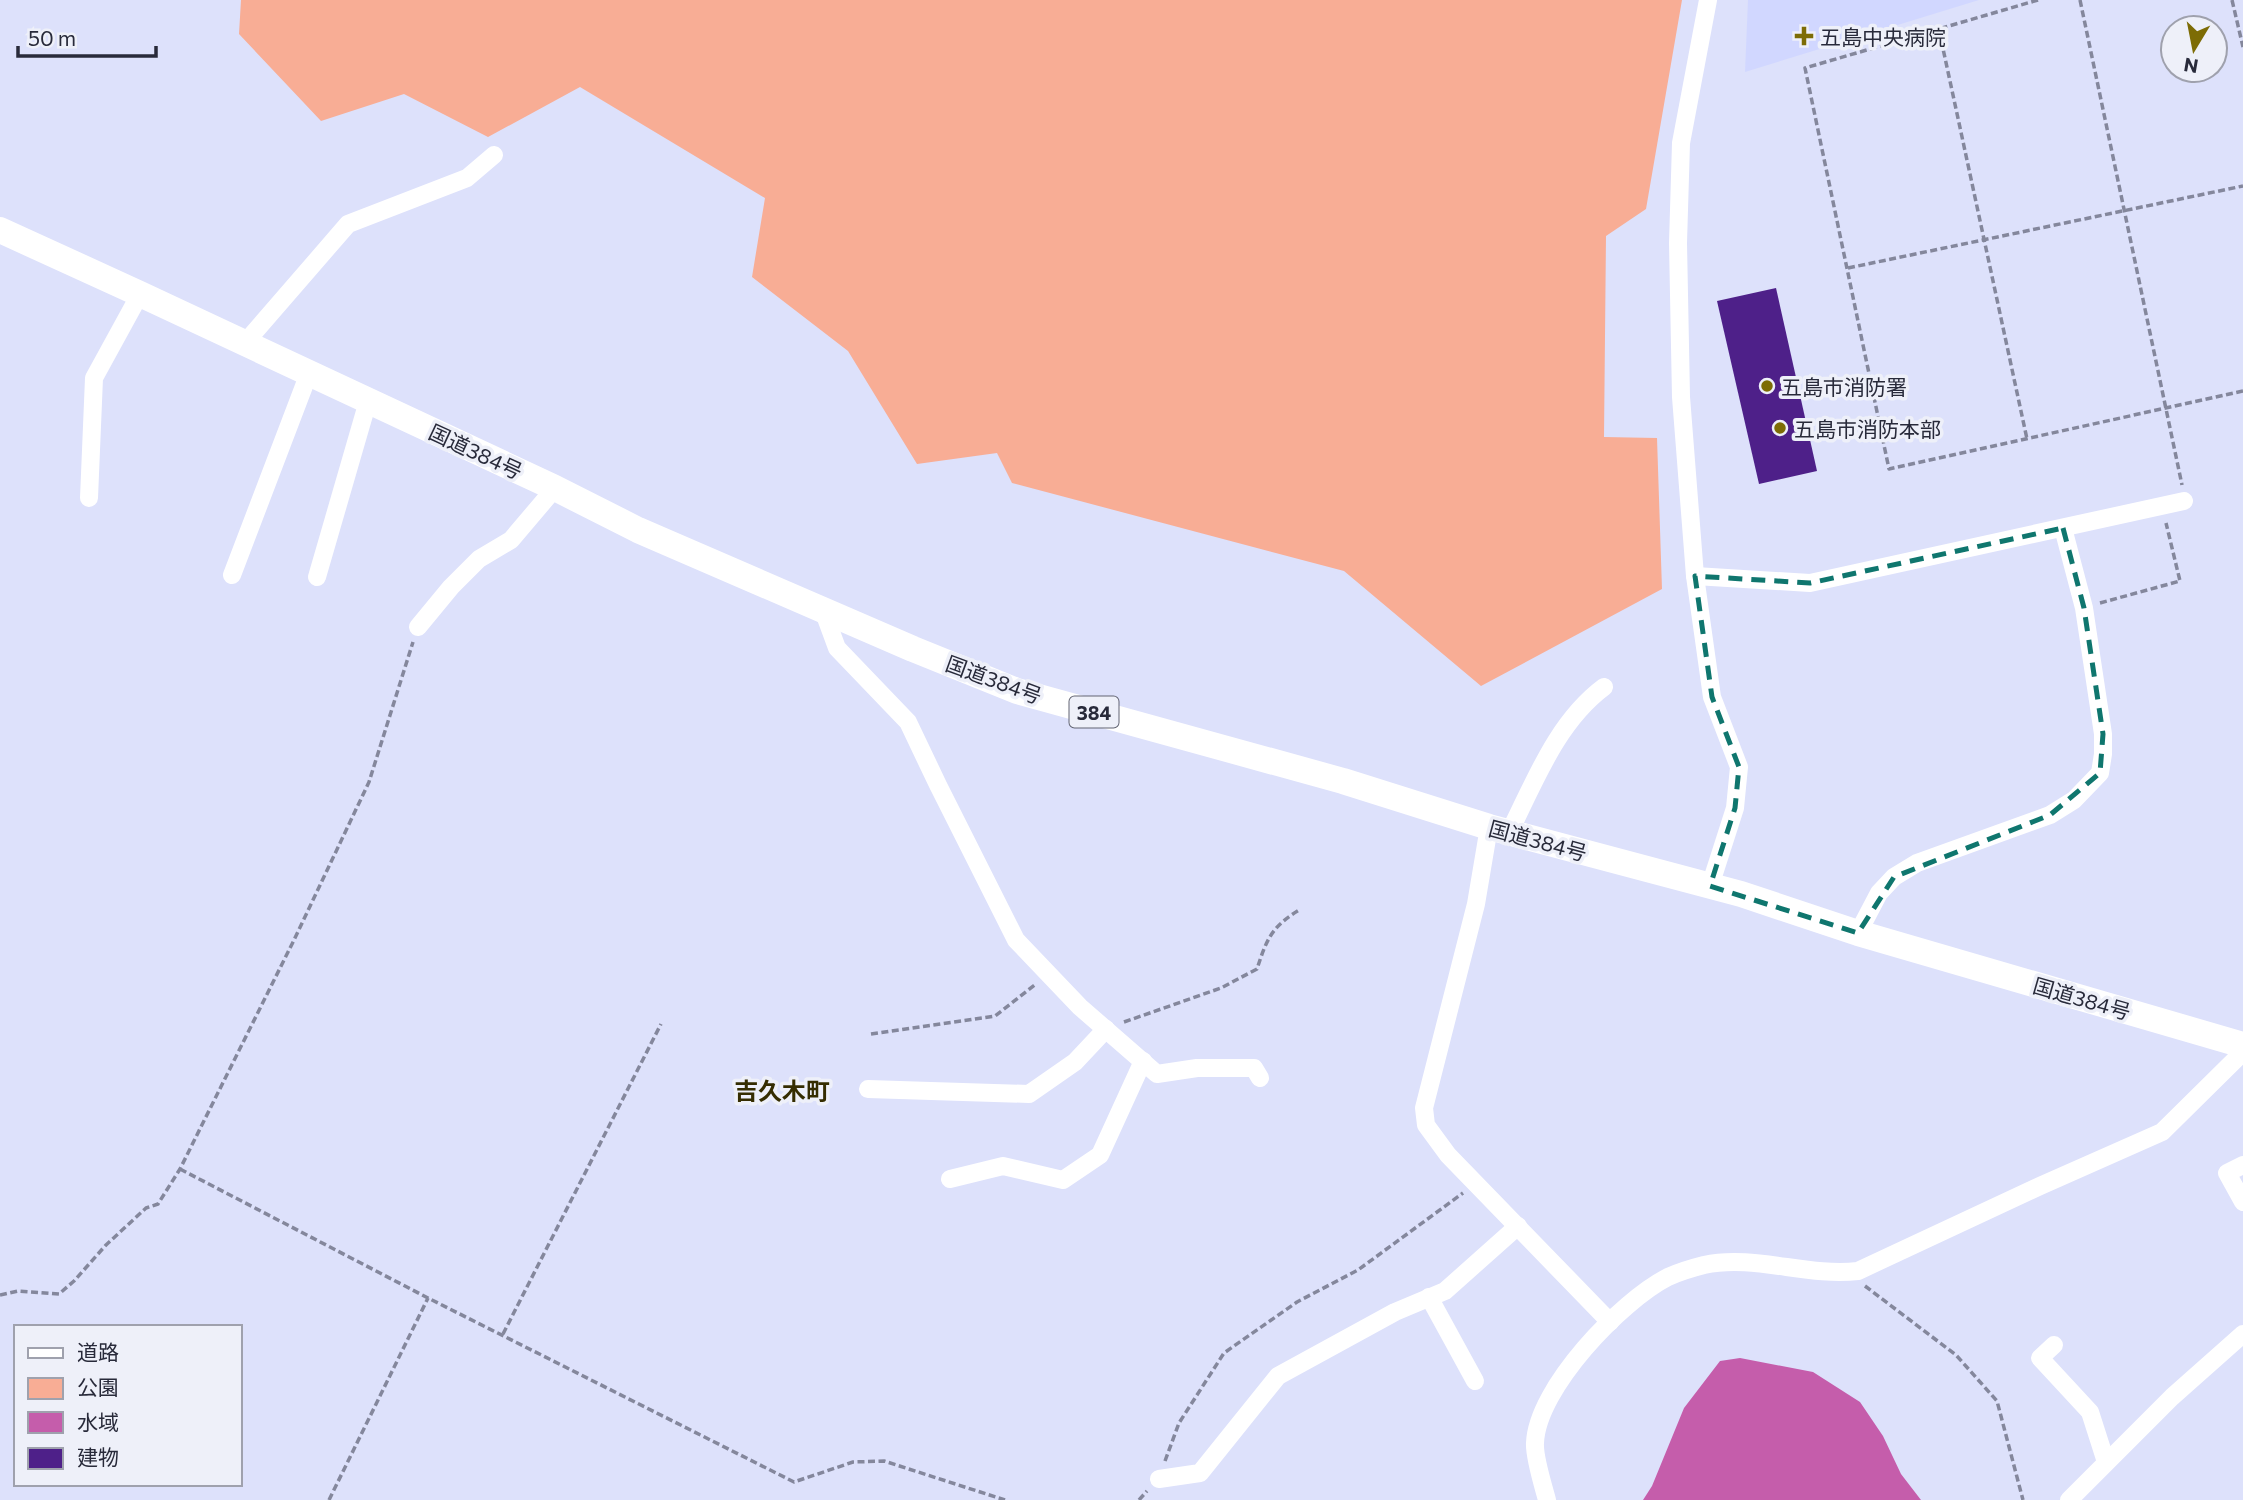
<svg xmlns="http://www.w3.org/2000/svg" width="2243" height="1500" viewBox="0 0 2243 1500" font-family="Commissioner,'Noto Sans JP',sans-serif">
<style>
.built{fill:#d1d7ff}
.green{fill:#f8ad95}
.water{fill:#c55dab}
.building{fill:#4e2089}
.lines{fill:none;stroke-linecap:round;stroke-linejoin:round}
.path{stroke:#84879c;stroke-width:3.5;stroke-dasharray:7 3.5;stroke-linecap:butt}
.minor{stroke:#fff;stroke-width:18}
.highway{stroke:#fff;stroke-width:26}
.marked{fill:none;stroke:#0f766e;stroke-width:5;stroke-dasharray:14 9;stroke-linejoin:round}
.poi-dot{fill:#7d6c05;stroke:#eef0f9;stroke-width:2.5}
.labels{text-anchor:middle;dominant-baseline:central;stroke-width:7;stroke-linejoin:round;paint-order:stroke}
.shield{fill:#eef0f9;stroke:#636573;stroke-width:2}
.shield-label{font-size:19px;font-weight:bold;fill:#282a3a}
.poi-label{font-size:21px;fill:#282a3a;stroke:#eef0f9;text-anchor:start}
.street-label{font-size:21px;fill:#282a3a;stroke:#eef0f9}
.quarter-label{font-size:24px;font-weight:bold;fill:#352d01;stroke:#eef0f9}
</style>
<rect width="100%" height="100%" fill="#dde1fb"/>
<path class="built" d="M1748,0h231l-234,72z"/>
<path class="green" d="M241,0h1441l-36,209 -40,27 -2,201 53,1 5,151 -181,97 -137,-115 -332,-88 -15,-30 -80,11 -69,-113 -96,-74 13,-79 -185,-111 -92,50 -84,-43 -83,27 -82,-87z"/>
<path class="water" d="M1740,1358l73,14 47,30 23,34 18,38 20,26h-278l9,-14 32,-78 36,-47z"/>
<path class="building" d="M1776,288l41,183 -58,13 -42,-183z"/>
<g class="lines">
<g class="path">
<path d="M2038,0l-233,68 84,401 354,-78"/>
<path d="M2080,0l102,485"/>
<path d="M2232,0l11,47"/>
<path d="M1939,30l88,409"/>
<path d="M1848,268l395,-82"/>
<path d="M2100,603l80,-22 -14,-58"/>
<path d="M1124,1022l97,-34 36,-19c10,-31 15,-43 44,-60"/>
<path d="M871,1034l124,-18 41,-32"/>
<path d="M180,1169l248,129 366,184 59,-20 31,-1 121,39"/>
<path d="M1865,1286l91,69 41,46 26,99"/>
<path d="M0,1295l18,-4 41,3 15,-13 32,-36 40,-37 12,-4 22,-35 114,-229 75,-158 44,-140"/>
<path d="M503,1334l158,-310"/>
<path d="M1165,1461l14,-38 45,-70 73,-51 61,-32 105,-77"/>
<path d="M329,1500l99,-202"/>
<path d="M1139,1500l8,-9"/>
</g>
<g class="minor">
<path d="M1708,0l-27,143 -3,100 3,154 14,179 17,121 27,70 -4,41 -25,78"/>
<path d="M245,343l103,-119 119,-46 27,-23"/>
<path d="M89,498l5,-120 46,-84"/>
<path d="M232,575l77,-202"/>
<path d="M1695,576l115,7 374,-82"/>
<path d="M317,577l51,-176"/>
<path d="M823,610l14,38 71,74 30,63 78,155 64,67 77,67 40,-6h57l6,10"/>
<path d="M418,627l33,-40 28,-28 32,-19 44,-52"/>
<path d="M1489,827l-13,77 -52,204 2,17 22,30 162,167"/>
<path d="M1509,833c26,-52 48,-111 95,-146"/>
<path d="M1858,933l21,-40 15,-16 23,-14 133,-48 24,-15 26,-27 3,-19v-20l-19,-126 -21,-80"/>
<path d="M868,1089l161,5 46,-32 31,-33"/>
<path d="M2243,1165l-16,8 16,29"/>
<path d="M950,1179l53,-13 60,14 37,-25 43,-94"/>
<path d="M1429,1297l46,84"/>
<path d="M2054,1345l-14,13 50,54 16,50"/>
<path d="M1159,1479l41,-6 78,-97 117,-64 50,-21 73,-65"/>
<path d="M1547,1500c-4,-15 -13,-43 -12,-57 2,-55 86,-142 133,-166 11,-5 24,-9 36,-12 50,-11 103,12 154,6l182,-85 122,-54 81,-80"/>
<path d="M2069,1500l103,-103 71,-63"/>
</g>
<path class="highway" d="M0,230l140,64 415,194 83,42 275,119 104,42 326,90 146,46 252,67 117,39 385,112"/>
</g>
<path class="marked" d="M2063,528l21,80 19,126 -3,39 -50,42 -156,62 -36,56 -148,-47 25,-78 4,-41 -27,-70 -17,-121 115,7z"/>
<g class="poi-dot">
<path d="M1800.5 25.5h7v7h7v7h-7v7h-7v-7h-7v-7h7z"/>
<circle cx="1767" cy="386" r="7"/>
<circle cx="1780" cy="428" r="7"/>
</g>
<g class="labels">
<rect class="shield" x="1069.5" y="696.5" width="49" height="31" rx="5"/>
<g class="shield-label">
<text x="1094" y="712">384</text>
</g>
<g class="poi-label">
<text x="1820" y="36">五島中央病院</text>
<text x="1781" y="386">五島市消防署</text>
<text x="1794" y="428">五島市消防本部</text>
</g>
<g class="street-label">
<text transform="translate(476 451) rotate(25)">国道384号</text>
<text transform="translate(994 679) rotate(20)">国道384号</text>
<text transform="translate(1538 840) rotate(15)">国道384号</text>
<text transform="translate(2082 998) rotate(16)">国道384号</text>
</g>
<g class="quarter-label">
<text x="782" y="1090">吉久木町</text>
</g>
</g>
<rect x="14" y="1325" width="228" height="161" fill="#eef0f9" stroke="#9fa1ad" stroke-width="2"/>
<rect x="28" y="1348" width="35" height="10" fill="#ffffff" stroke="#9fa1ad" stroke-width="2"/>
<text x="77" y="1360" font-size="21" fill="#282a3a">道路</text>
<rect x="28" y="1378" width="35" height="21" fill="#f8ad95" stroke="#9fa1ad" stroke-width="2"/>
<text x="77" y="1395" font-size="21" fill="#282a3a">公園</text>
<rect x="28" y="1412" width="35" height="21" fill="#c55dab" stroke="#9fa1ad" stroke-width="2"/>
<text x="77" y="1430" font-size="21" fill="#282a3a">水域</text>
<rect x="28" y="1448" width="35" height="21" fill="#4e2089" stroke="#9fa1ad" stroke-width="2"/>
<text x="77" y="1465" font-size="21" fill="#282a3a">建物</text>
<g transform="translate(2194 49) rotate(190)"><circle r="33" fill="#eef0f9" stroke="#9fa1ad" stroke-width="2"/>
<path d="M0-5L12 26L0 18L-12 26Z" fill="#7d6c05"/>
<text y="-10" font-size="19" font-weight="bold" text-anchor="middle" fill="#282a3a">N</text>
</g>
<path d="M18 46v10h138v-10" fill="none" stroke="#282a3a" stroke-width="3.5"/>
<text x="28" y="46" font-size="21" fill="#282a3a" stroke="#eef0f9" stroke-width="5" paint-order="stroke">50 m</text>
</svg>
